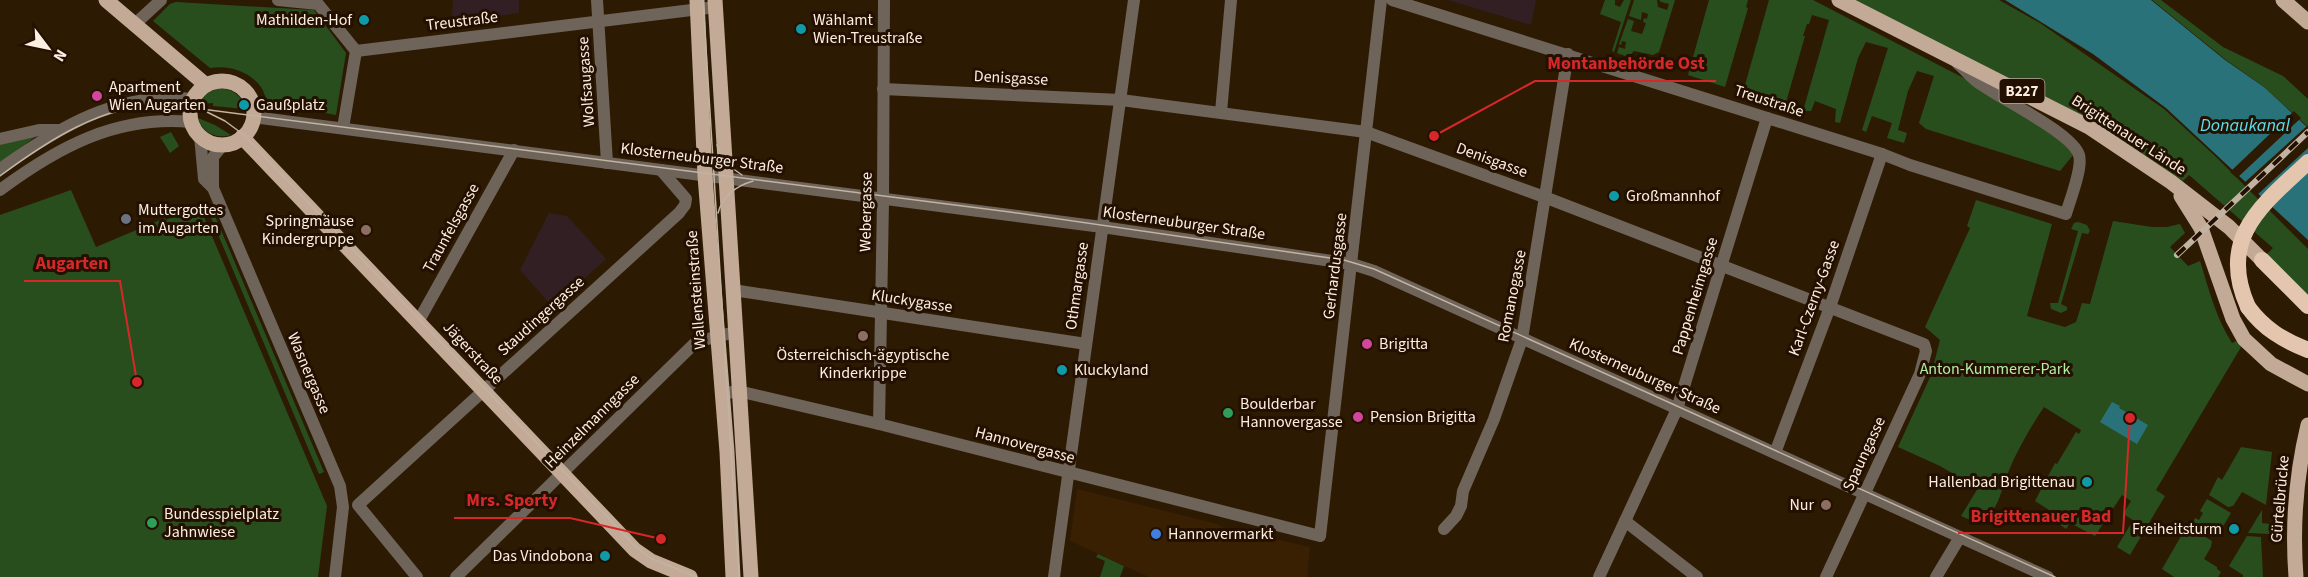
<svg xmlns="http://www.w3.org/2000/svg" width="2308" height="577" viewBox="0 0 2308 577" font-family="'Source Sans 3',sans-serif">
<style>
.built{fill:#392002}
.education{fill:#321f24}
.green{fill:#294e1e}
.water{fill:#2a727a}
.pier{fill:#2d1a03}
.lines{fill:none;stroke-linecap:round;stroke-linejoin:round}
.minor{stroke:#6f645a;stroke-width:12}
.major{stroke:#c2aa96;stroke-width:15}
.highway{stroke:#e3c6ad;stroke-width:16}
.tram{stroke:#c2b3a3;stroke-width:1.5}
.rail-casing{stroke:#c2b3a3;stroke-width:6}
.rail{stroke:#231000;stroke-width:4;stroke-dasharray:11;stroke-linecap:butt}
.highway-bridge{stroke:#e3c6ad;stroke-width:16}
.culture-dot{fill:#0f9aa8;stroke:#231000;stroke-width:2}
.hotel-dot{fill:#d1479c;stroke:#231000;stroke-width:2}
.worship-dot{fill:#6b7280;stroke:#231000;stroke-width:2}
.education-dot{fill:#8d6e63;stroke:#231000;stroke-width:2}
.leisure-dot{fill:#2e9e5b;stroke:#231000;stroke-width:2}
.shop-dot{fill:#3f7fe0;stroke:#231000;stroke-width:2}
.labels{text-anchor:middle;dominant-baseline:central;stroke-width:6;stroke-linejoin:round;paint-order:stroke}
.shield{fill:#231000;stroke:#bbab9e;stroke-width:1.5}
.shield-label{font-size:15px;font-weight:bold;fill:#fceee1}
.poi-label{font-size:16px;fill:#fceee1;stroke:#231000;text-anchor:start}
.street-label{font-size:16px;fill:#fceee1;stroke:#231000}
.park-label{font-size:16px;fill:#b2efa3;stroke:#231000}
.water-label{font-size:18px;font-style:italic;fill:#57e1f0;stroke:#231000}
.leader{fill:none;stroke:#d62828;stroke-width:2}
.callout-dot{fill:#d62828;stroke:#231000;stroke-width:2}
.callout-label{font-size:18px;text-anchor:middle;font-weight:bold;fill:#d62828;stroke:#231000;stroke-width:6;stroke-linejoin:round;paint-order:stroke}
</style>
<rect width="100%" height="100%" fill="#2d1a03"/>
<path class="built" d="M1077,489l140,35 15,8 24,6 11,-1 43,10 -3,30h-158l-79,-36z"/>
<g class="education">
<path d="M453,0h66v13l-67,9z"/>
<path d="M1448,0h88l-5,25z"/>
<path d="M549,213l18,3 39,43 -53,48 -33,-37z"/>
</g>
<g class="green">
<path d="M1605,0h10v5l5,2 4,-7h7l-17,52 -2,-1 9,-29 -21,-8z"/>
<path d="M1634,0h23l1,7 9,3 2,-6 -8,-2 -2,-2h16l-16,52 -6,3 -19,-4 -6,6 -11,-4 2,-6 6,2 1,-7 -4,-1 -1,4 -2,-1 9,-25 6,2 -3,10 11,3 4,-11 -3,-1 1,-4 3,1 1,-5 -6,-2 -1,8 -12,-4z"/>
<path d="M1709,0h39l-2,7 2,1 -23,79 -37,-12z"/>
<path d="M1769,0h44l168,87 69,44 24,23 -14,17 -134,-42 -7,-6 15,-47 -17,-5 -9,20 -10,39 9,3 -3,10 -17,-5 5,-15 -20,-7 -6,16 -4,-2 26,-82 -22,-6 -8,16 -18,65 -5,-1 1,-13 -21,-8 -4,10h-8l26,-91 -17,-5 -3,9h-2l-4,12h2l-20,70 -42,-14z"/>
<path d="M1853,0h146l41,23 124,86 50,46 94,94v49l-42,-43 7,-7 -84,-73 -6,6 -96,-63z"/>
<path d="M2152,0h9l62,47 60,29 25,23v28l-45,-41 -37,-26z"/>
<path d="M176,2l138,8 32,43 -10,62 -66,-12c-5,-4 -5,-10 -9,-16 -12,-16 -32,-22 -51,-19l-57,-47 17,-17z"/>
<path d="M216,89c15,-2 26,6 29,20l-32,-3v-3l-14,1 7,-10z"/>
<path d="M198,118l17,7 16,10c-16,4 -28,-2 -33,-17z"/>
<path d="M171,132l8,14 -9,7 -10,-16z"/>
<path d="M34,136l1,1 -35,26v-18z"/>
<path d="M71,190l25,57 69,-29 1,2 9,-4 1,2 24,-10 127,298 -9,71h-318v-362z"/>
<path d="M1976,200l76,24 -25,92 38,11 11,-5 6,-19 8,1 23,-83 39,6h15l13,-3 5,9 -15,14 18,19 12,-5c9,29 16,57 32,82l4,-2 5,6 -85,143 9,6 -35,59 -13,-8 16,-27 -10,-6 8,-13 -9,-6 -27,41 -25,-13 -4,6 -10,-7 1,-7 -22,-14 20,-38 2,1 19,-32 3,2 2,-4 -37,-23c-11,16 -27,44 -34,61 -11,24 -8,39 -31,56l-18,-8 17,-28 -38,-22 -42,-19 33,-72 9,-35 -15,-13 45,-99 -3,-2z"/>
<path d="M209,204l7,9 -1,3 109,256 -5,2 -113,-268z"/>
<path d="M2078,222l9,3 3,6 -2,3 -6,-1 -21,71 6,3v3l-6,3 -10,-4 -1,-6h8l20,-72 -7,-2 3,-6z"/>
<path d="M2241,447l31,5 -6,53 -24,-13 -9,14 -5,1 -19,-12 9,-18 4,3z"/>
<path d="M2207,499l24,14 -9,15 -3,-2 -6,10 -21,-12 3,-6 4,2 4,-7 -3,-2z"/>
<path d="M2262,510v13l8,1v10l-22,-1z"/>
<path d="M2187,526l25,15 -1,6 -7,12 13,8v2l4,3 -3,5h-44l-12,-8z"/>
<path d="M2247,536l14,1 2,40h-20v-2l-14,-9z"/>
<path d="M1098,554l26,12 -4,11h-20l5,-16 -9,-4z"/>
</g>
<g class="water">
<path d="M2005,0h146l74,60 39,27 44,41v112l-142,-132 -73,-54z"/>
<path d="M2112,402l8,4 -1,2 29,17 -11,19 -37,-22z"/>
</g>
<g class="pier">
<path d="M2294,111l7,7 -64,60 -7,-6z"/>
<path d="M2308,125v23l-52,48 -13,-12z"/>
</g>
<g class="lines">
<g class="minor">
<path d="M278,0l40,4 38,47 -13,77"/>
<path d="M597,0l10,163"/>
<path d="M1392,0l490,154 28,11 156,49c4,-14 17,-47 13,-59 -7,-23 -83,-58 -104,-75 -6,-5 -11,-11 -17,-16"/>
<path d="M135,24l26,-24"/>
<path d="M356,51l360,-44"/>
<path d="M883,89l238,11 245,32 181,66 377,146 2,7 -6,23 -94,203"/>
<path d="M1221,112l10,-112"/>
<path d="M253,117l849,110 250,37 22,7 674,306"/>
<path d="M200,136l4,43 9,9 127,298 3,21 -8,70"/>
<path d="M0,139l39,-9h19"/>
<path d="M0,169c59,-42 118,-78 193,-70"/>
<path d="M213,188v-31l10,-12"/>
<path d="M0,190c58,-43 117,-75 191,-68"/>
<path d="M733,290l353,54"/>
<path d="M418,322l96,-172"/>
<path d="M722,394l16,-3 141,33 441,112 61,-536"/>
<path d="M879,424l4,-222 1,-202"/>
<path d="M1775,453l55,-146 52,-153"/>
<path d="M1625,521l72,56"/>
<path d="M1444,529l12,-13 5,-10 2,-15 31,-72 28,-80 46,-285"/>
<path d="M417,577l-59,-72 321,-292 6,-8 1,-6 -25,-29"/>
<path d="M456,577l240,-235 39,-10"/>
<path d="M1054,577l80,-577"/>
<path d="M1599,577l78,-168 90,-291"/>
<path d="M1936,577l24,-40"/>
</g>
<g class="major">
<path d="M106,0l100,85"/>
<path d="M697,0l8,176 22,276 6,125"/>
<path d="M715,0l36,577"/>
<path d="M1839,0l250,127 82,55 58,45 33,33"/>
<path d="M2283,0l25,22"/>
<circle cx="222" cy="113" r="32"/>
<path d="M242,137l393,413 16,11 39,16"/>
<path d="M2181,196l20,32 32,91 11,20 27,25 37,20"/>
<path d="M2296,577c-4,-52 0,-102 12,-152"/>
</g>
<g class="highway">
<path d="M2262,260l46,46"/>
<path d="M2248,307c16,22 35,33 60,43"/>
</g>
<g class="tram">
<path d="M703,0l36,577"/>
<path d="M207,112l18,9 19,14 389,409 17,14 47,19"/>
<path d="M717,145l8,18 17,12"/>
<path d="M0,176c47,-35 102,-71 162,-72l848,108 334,48 30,9 681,308"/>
<path d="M718,213c5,-18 18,-27 35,-32"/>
</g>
<defs>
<path id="rail" d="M2177,255l131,-123"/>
</defs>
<use href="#rail" class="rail-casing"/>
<use href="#rail" class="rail"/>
<path class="highway-bridge" d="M2248,307c-31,-69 14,-102 60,-145"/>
</g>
<g class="culture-dot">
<circle cx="364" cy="20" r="6"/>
<circle cx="801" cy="29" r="6"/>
<circle cx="244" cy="105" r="6"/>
<circle cx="1614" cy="196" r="6"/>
<circle cx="1062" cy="370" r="6"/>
<circle cx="2087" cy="482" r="6"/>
<circle cx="2234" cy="529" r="6"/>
<circle cx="605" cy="556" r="6"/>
</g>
<g class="hotel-dot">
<circle cx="97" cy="96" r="6"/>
<circle cx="1367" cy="344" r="6"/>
<circle cx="1358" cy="417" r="6"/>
</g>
<circle class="worship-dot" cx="126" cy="219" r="6"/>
<g class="education-dot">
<circle cx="366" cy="230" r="6"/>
<circle cx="863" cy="336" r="6"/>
<circle cx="1826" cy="505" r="6"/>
</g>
<g class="leisure-dot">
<circle cx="1228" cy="413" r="6"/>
<circle cx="152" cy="523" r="6"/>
</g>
<circle class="shop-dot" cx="1156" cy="534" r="6"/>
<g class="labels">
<rect class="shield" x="1999.5" y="79" width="45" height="24" rx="4.5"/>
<g class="shield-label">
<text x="2022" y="91">B227</text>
</g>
<g class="poi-label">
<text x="352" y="20" text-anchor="end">Mathilden-Hof</text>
<text x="813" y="20">Wählamt<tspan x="813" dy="18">Wien-Treustraße</tspan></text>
<text x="109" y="87">Apartment<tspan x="109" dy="18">Wien Augarten</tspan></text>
<text x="256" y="105">Gaußplatz</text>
<text x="1626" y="196">Großmannhof</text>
<text x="138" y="210">Muttergottes<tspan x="138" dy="18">im Augarten</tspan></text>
<text x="354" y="221" text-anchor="end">Springmäuse<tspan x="354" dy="18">Kindergruppe</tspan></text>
<text x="1379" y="344">Brigitta</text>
<text x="863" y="355" text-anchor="middle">Österreichisch-ägyptische<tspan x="863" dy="18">Kinderkrippe</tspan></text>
<text x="1074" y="370">Kluckyland</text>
<text x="1240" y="404">Boulderbar<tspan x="1240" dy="18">Hannovergasse</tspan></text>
<text x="1370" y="417">Pension Brigitta</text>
<text x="2075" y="482" text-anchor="end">Hallenbad Brigittenau</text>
<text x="1814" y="505" text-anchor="end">Nur</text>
<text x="164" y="514">Bundesspielplatz<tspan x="164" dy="18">Jahnwiese</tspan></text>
<text x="2222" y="529" text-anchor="end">Freiheitsturm</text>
<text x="1168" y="534">Hannovermarkt</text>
<text x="593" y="556" text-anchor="end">Das Vindobona</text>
</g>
<g class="street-label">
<text transform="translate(462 21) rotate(-7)">Treustraße</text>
<text transform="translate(1011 78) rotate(3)">Denisgasse</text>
<text transform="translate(586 82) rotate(-94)">Wolfsaugasse</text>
<text transform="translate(1769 101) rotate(18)">Treustraße</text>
<text transform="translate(2129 135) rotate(33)">Brigittenauer Lände</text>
<text transform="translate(702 158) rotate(7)">Klosterneuburger Straße</text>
<text transform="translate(1492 160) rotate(20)">Denisgasse</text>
<text transform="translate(866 212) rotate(-89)">Webergasse</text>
<text transform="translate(1184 223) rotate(8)">Klosterneuburger Straße</text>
<text transform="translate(451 228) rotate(-61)">Traunfelsgasse</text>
<text transform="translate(1335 266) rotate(-83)">Gerhardusgasse</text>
<text transform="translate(1077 286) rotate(-82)">Othmargasse</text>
<text transform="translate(696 290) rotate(-94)">Wallensteinstraße</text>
<text transform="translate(1512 296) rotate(-79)">Romanogasse</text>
<text transform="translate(1695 296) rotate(-73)">Pappenheimgasse</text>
<text transform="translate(1814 298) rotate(-70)">Karl-Czerny-Gasse</text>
<text transform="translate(912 301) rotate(9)">Kluckygasse</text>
<text transform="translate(541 316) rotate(-42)">Staudingergasse</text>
<text transform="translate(473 353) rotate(47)">Jägerstraße</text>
<text transform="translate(309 373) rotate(67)">Wasnergasse</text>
<text transform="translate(1645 376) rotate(24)">Klosterneuburger Straße</text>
<text transform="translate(592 421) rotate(-45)">Heinzelmanngasse</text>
<text transform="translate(1025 445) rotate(15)">Hannovergasse</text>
<text transform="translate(1864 454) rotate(-65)">Spaungasse</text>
<text transform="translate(2280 499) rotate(-85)">Gürtelbrücke</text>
</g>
<g class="park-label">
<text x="1995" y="369">Anton-Kummerer-Park</text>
</g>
<g class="water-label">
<text x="2245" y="125">Donaukanal</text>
</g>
</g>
<path class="leader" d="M1434 136L1535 81H1716M137 382L120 281H24M661 539L570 518H454M2130 418L2123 533H1958"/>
<g class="callout-dot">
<circle cx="1434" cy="136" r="6"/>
<circle cx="137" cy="382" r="6"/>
<circle cx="661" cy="539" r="6"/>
<circle cx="2130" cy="418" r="6"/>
</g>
<g class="callout-label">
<text x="1626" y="69">Montanbehörde Ost</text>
<text x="72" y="269">Augarten</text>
<text x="512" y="506">Mrs. Sporty</text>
<text x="2041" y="522">Brigittenauer Bad</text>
</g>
<g transform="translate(48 48) rotate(122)" stroke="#231000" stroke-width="4.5" paint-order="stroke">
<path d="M0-4.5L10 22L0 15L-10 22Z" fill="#fceee1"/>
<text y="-9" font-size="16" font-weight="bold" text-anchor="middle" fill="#fceee1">N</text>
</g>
</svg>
